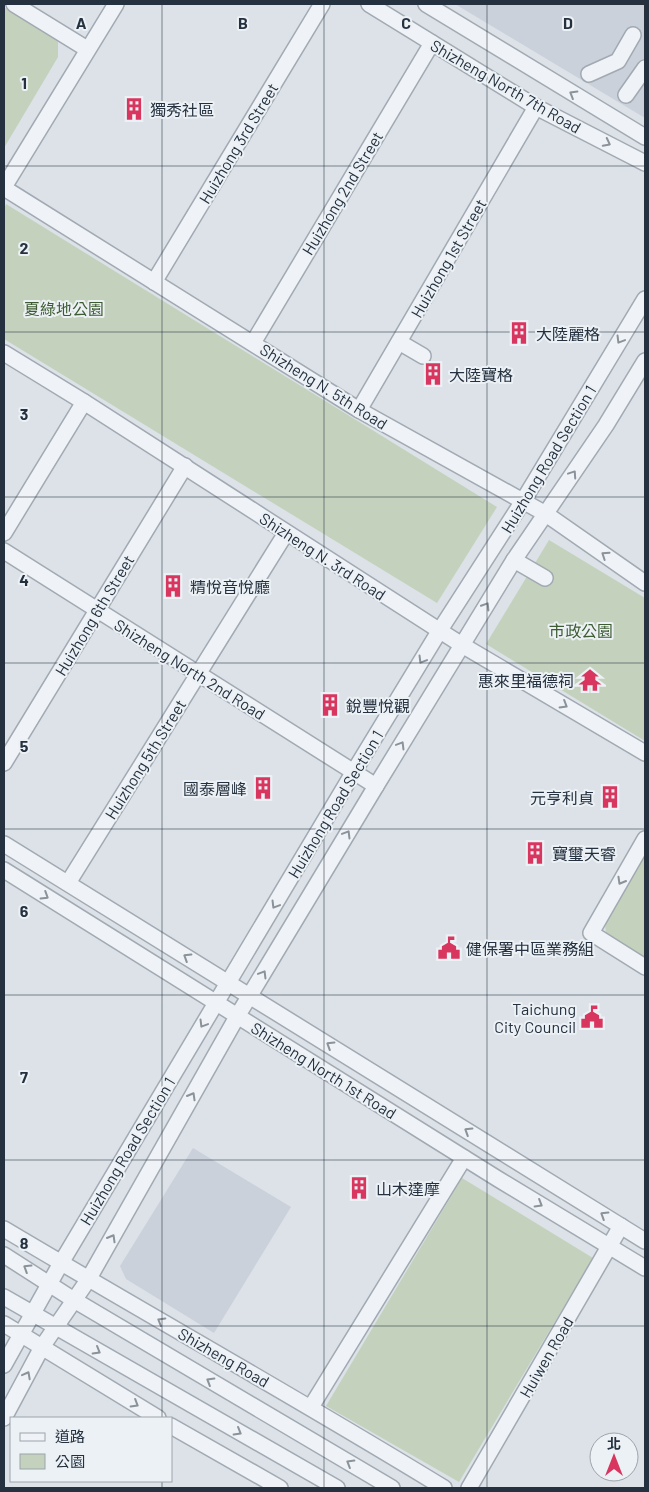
<svg xmlns="http://www.w3.org/2000/svg" width="649" height="1492" viewBox="0 0 649 1492" font-family="Barlow,'Noto Sans TC',sans-serif">
<style>
.built{fill:#cad1da}
.green{fill:#c4d2bd}
.lines{fill:none;stroke-linecap:round;stroke-linejoin:round}
.minor-casing{stroke:#a1a9b2;stroke-width:18}
.minor{stroke:#eff2f6;stroke-width:15}
.oneway{stroke:#8a929a}
.grid{fill:none;stroke:#25313f;stroke-width:1;stroke-opacity:0.55}
.labels{text-anchor:middle;dominant-baseline:central;stroke-width:4;stroke-linejoin:round;paint-order:stroke}
.street-label{font-size:16px;fill:#25313f;stroke:#ecf1f5}
.poi-label{font-size:16px;fill:#25313f;stroke:#ecf1f5;text-anchor:start}
.park-label{font-size:16px;fill:#3d5c31;stroke:#ecf1f5}
.grid-label{font-size:16px;text-anchor:middle;font-weight:bold;fill:#25313f;stroke:#ecf1f5;stroke-width:4;stroke-linejoin:round;paint-order:stroke}
</style>
<rect width="100%" height="100%" fill="#dce2e8"/>
<g class="built">
<path d="M455,4h190v114z"/>
<path d="M193,1148l98,59 -77,126 -88,-54 -6,-13z"/>
</g>
<g class="green">
<path d="M4,7l54,34v16l-54,91z"/>
<path d="M6,204l491,303 -60,96 -433,-264v-130z"/>
<path d="M549,540l96,58v143l-159,-97z"/>
<path d="M645,855v104l-39,-24 -1,-13z"/>
<path d="M462,1178l131,80 -134,224 -133,-76z"/>
</g>
<g class="lines">
<defs>
<g id="minor">
<path d="M14,4l73,45"/>
<path d="M369,4l167,103 109,56"/>
<path d="M426,4l219,133"/>
<path d="M589,74l29,-13 15,-26"/>
<path d="M626,95l19,-27"/>
<path d="M4,187l112,-183"/>
<path d="M4,188l355,222 187,104 99,69"/>
<path d="M154,282l168,-278"/>
<path d="M399,342l24,14"/>
<path d="M253,343l179,-300"/>
<path d="M4,353l80,49 378,243 183,108"/>
<path d="M359,410l177,-303"/>
<path d="M4,533l80,-131"/>
<path d="M4,551l372,235"/>
<path d="M514,560l31,18"/>
<path d="M4,763l181,-297"/>
<path d="M645,839l-54,94 54,34"/>
<path d="M4,844l641,397"/>
<path d="M4,870l494,309 147,89"/>
<path d="M68,883l218,-350"/>
<path d="M4,1229c146,87 295,170 440,259"/>
<path d="M4,1255l70,45 318,188"/>
<path d="M4,1297l333,191"/>
<path d="M4,1324l154,94"/>
<path d="M4,1365l57,-102 292,-490 87,-143 83,-129 122,-202"/>
<path d="M311,1407l153,-249"/>
<path d="M4,1418l38,-71 46,-67 150,-265 138,-229 138,-226 92,-135 39,-64"/>
<path d="M171,1426l109,62"/>
<path d="M469,1488l152,-262"/>
</g>
</defs>
<use href="#minor" class="minor-casing"/>
<use href="#minor" class="minor"/>
</g>
<defs><path id="oneway-chevron" d="M-2-3.5L2.5 0L-2 3.5" fill="none" stroke-width="1.6" stroke-linecap="round" stroke-linejoin="round" transform="scale(1.25)"/></defs>
<g class="oneway">
<use href="#oneway-chevron" transform="translate(573 94) rotate(-149)"/>
<use href="#oneway-chevron" transform="translate(607 143) rotate(27)"/>
<use href="#oneway-chevron" transform="translate(620 340) rotate(121)"/>
<use href="#oneway-chevron" transform="translate(573 474) rotate(-56)"/>
<use href="#oneway-chevron" transform="translate(605 555) rotate(-146)"/>
<use href="#oneway-chevron" transform="translate(486 606) rotate(-58)"/>
<use href="#oneway-chevron" transform="translate(422 660) rotate(121)"/>
<use href="#oneway-chevron" transform="translate(564 705) rotate(31)"/>
<use href="#oneway-chevron" transform="translate(401 745) rotate(-59)"/>
<use href="#oneway-chevron" transform="translate(347 834) rotate(-59)"/>
<use href="#oneway-chevron" transform="translate(621 881) rotate(120)"/>
<use href="#oneway-chevron" transform="translate(45 896) rotate(32)"/>
<use href="#oneway-chevron" transform="translate(275 905) rotate(121)"/>
<use href="#oneway-chevron" transform="translate(187 957) rotate(-148)"/>
<use href="#oneway-chevron" transform="translate(263 974) rotate(-59)"/>
<use href="#oneway-chevron" transform="translate(203 1024) rotate(121)"/>
<use href="#oneway-chevron" transform="translate(330 1045) rotate(-148)"/>
<use href="#oneway-chevron" transform="translate(192 1096) rotate(-60)"/>
<use href="#oneway-chevron" transform="translate(468 1131) rotate(-148)"/>
<use href="#oneway-chevron" transform="translate(539 1204) rotate(31)"/>
<use href="#oneway-chevron" transform="translate(604 1215) rotate(-148)"/>
<use href="#oneway-chevron" transform="translate(112 1238) rotate(-60)"/>
<use href="#oneway-chevron" transform="translate(27 1268) rotate(-148)"/>
<use href="#oneway-chevron" transform="translate(161 1321) rotate(-150)"/>
<use href="#oneway-chevron" transform="translate(97 1351) rotate(30)"/>
<use href="#oneway-chevron" transform="translate(27 1375) rotate(-62)"/>
<use href="#oneway-chevron" transform="translate(210 1381) rotate(-149)"/>
<use href="#oneway-chevron" transform="translate(135 1404) rotate(31)"/>
<use href="#oneway-chevron" transform="translate(238 1432) rotate(30)"/>
<use href="#oneway-chevron" transform="translate(350 1463) rotate(-149)"/>
</g>
<path class="grid" d="M162,4v1414M324,4v1484M487,4v1484M4,166h641M4,332h641M4,497h641M4,663h641M4,829h641M4,995h641M4,1160h641M4,1326h641M162,1481v7"/>
<defs>
<symbol id="building-bare" viewBox="-9 -9 18 18"><path d="M-4-6H4V6H1V3H-1V6H-4ZM-2.5-4.3h1.7v1.8h-1.7ZM.8-4.3h1.7v1.8H.8ZM-2.5-1h1.7V.8h-1.7ZM.8-1h1.7V.8H.8Z" fill="#d8365f" stroke="#ecf1f5" stroke-width="2.5" paint-order="stroke"/></symbol>
<symbol id="temple-bare" viewBox="-9 -9 18 18"><path d="M0-6L5-2H3V0L6.5 2.5H4V6H1.5V3h-3V6H-4V2.5H-6.5L-3 0V-2H-5Z" fill="#d8365f" stroke="#ecf1f5" stroke-width="2.5" paint-order="stroke"/></symbol>
<symbol id="civic-bare" viewBox="-9 -9 18 18"><path d="M-.6-6.5H3V-4.5H.6V-3L4-1V1h2V6H-6V1h2V-1L-.6-3ZM-1.2 2.5V6h2.4V2.5Z" fill="#d8365f" stroke="#ecf1f5" stroke-width="2.5" paint-order="stroke"/></symbol>
</defs>
<g fill-rule="evenodd">
<use href="#building-bare" x="118" y="93" width="32" height="32"/>
<use href="#building-bare" x="503" y="317" width="32" height="32"/>
<use href="#building-bare" x="417" y="358" width="32" height="32"/>
<use href="#building-bare" x="157" y="570" width="32" height="32"/>
<use href="#temple-bare" x="574" y="664" width="32" height="32"/>
<use href="#building-bare" x="314" y="689" width="32" height="32"/>
<use href="#building-bare" x="247" y="772" width="32" height="32"/>
<use href="#building-bare" x="594" y="781" width="32" height="32"/>
<use href="#building-bare" x="519" y="837" width="32" height="32"/>
<use href="#civic-bare" x="433" y="932" width="32" height="32"/>
<use href="#civic-bare" x="576" y="1001" width="32" height="32"/>
<use href="#building-bare" x="343" y="1172" width="32" height="32"/>
</g>
<g class="labels">
<g class="street-label">
<text transform="translate(506 86) rotate(30)">Shizheng North 7th Road</text>
<text transform="translate(238 143) rotate(-59)">Huizhong 3rd Street</text>
<text transform="translate(342 193) rotate(-59)">Huizhong 2nd Street</text>
<text transform="translate(448 258) rotate(-60)">Huizhong 1st Street</text>
<text transform="translate(324 386) rotate(32)">Shizheng N. 5th Road</text>
<text transform="translate(548 459) rotate(-59)">Huizhong Road Section 1</text>
<text transform="translate(323 556) rotate(33)">Shizheng N. 3rd Road</text>
<text transform="translate(94 615) rotate(-59)">Huizhong 6th Street</text>
<text transform="translate(190 669) rotate(32)">Shizheng North 2nd Road</text>
<text transform="translate(145 759) rotate(-58)">Huizhong 5th Street</text>
<text transform="translate(335 804) rotate(-59)">Huizhong Road Section 1</text>
<text transform="translate(324 1070) rotate(32)">Shizheng North 1st Road</text>
<text transform="translate(127 1151) rotate(-59)">Huizhong Road Section 1</text>
<text transform="translate(224 1357) rotate(30)">Shizheng Road</text>
<text transform="translate(546 1357) rotate(-60)">Huiwen Road</text>
</g>
<g class="poi-label">
<text x="150" y="109">獨秀社區</text>
<text x="536" y="333">大陸麗格</text>
<text x="449" y="374">大陸寶格</text>
<text x="190" y="586">精悅音悅廳</text>
<text x="574" y="680" text-anchor="end">惠來里福德祠</text>
<text x="346" y="705">銳豐悅觀</text>
<text x="247" y="788" text-anchor="end">國泰層峰</text>
<text x="594" y="797" text-anchor="end">元亨利貞</text>
<text x="552" y="853">寶璽天睿</text>
<text x="466" y="948">健保署中區業務組</text>
<text x="576" y="1008" text-anchor="end">Taichung<tspan x="576" dy="18">City Council</tspan></text>
<text x="376" y="1188">山木達摩</text>
</g>
<g class="park-label">
<text x="64" y="308">夏綠地公園</text>
<text x="581" y="630">市政公園</text>
</g>
</g>
<g class="grid-label">
<text x="81" y="29">A</text>
<text x="243" y="29">B</text>
<text x="406" y="29">C</text>
<text x="568" y="29">D</text>
<text x="24" y="89">1</text>
<text x="24" y="254">2</text>
<text x="24" y="420">3</text>
<text x="24" y="586">4</text>
<text x="24" y="752">5</text>
<text x="24" y="917">6</text>
<text x="24" y="1083">7</text>
<text x="24" y="1249">8</text>
</g>
<rect width="649" height="1492" fill="none" stroke="#25313f" stroke-width="10"/>
<rect x="10" y="1417" width="162" height="65" fill="#ecf1f5" stroke="#9ca4ac"/>
<rect x="20" y="1433" width="25" height="8" fill="#eff2f6" stroke="#9ca4ac"/>
<text x="55" y="1442" font-size="15" fill="#25313f">道路</text>
<rect x="20" y="1454" width="25" height="15" fill="#c4d2bd" stroke="#9ca4ac"/>
<text x="55" y="1467" font-size="15" fill="#25313f">公園</text>
<g transform="translate(614 1457)"><circle r="24" fill="#ecf1f5" stroke="#9ca4ac"/>
<path d="M0-4L9 19L0 12L-9 19Z" fill="#d8365f"/>
<text y="-8" font-size="14" font-weight="bold" text-anchor="middle" fill="#25313f">北</text>
</g>
</svg>
